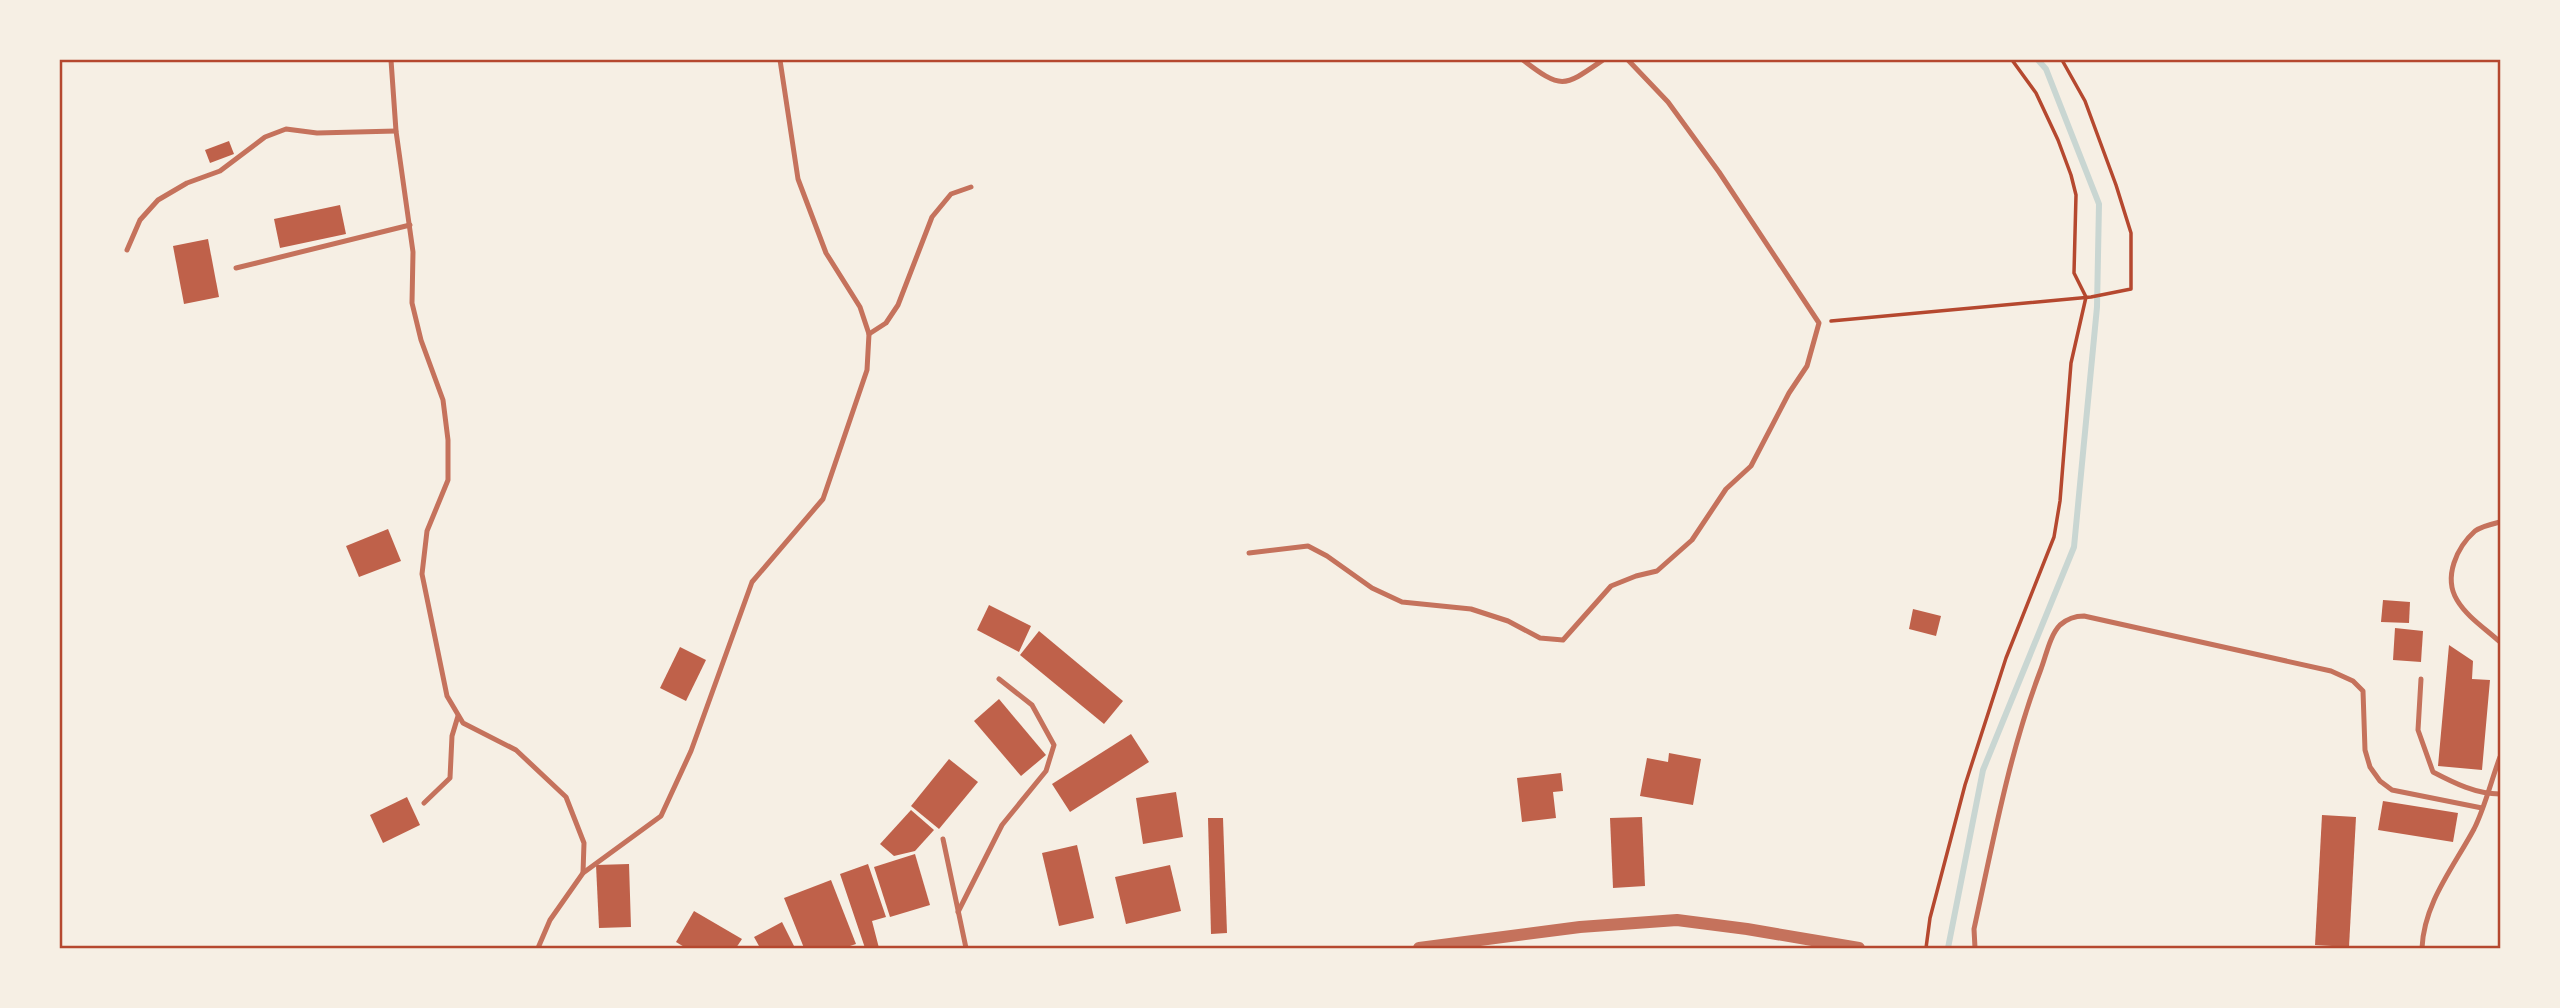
<svg xmlns="http://www.w3.org/2000/svg" width="2560" height="1008" viewBox="0 0 2560 1008" font-family="'Open Sans',sans-serif">
<style>
.lines{fill:none;stroke-linecap:round;stroke-linejoin:round}
.stream{stroke:#c9d6d2;stroke-width:6}
.building{fill:#bf614a}
.path{stroke:#b5482f;stroke-width:3.5}
.service{stroke:#c5725c;stroke-width:5}
.tertiary{stroke:#c5725c;stroke-width:12}
.neatline{fill:none;stroke:#b5482f;stroke-width:2.5}
</style>
<rect width="100%" height="100%" fill="#f6efe4"/>
<g class="lines">
<path class="stream" d="M1948,948l35,-178 91,-223 23,-240 2,-103 -53,-135 -8,-9"/>
</g>
<g class="building">
<path d="M229,141l5,13 -24,9 -5,-13z"/>
<path d="M340,205l6,29 -66,14 -6,-29z"/>
<path d="M208,239l11,58 -35,7 -11,-58z"/>
<path d="M388,529l13,32 -42,16 -13,-31z"/>
<path d="M2383,600l27,2 -1,21 -28,-1z"/>
<path d="M989,605l42,21 -12,26 -42,-22z"/>
<path d="M1913,609l28,7 -5,20 -27,-7z"/>
<path d="M2395,628l28,3 -2,31 -28,-2z"/>
<path d="M1039,631l84,70 -19,23 -84,-69z"/>
<path d="M2449,645l24,16 -1,18 18,1 -8,90 -44,-4z"/>
<path d="M680,647l26,13 -20,41 -26,-13z"/>
<path d="M999,699l47,56 -25,21 -47,-55z"/>
<path d="M1131,734l18,28 -79,50 -18,-28z"/>
<path d="M1669,753l32,6 -8,46 -53,-9 7,-38 21,4z"/>
<path d="M949,759l29,23 -39,47 -28,-23z"/>
<path d="M1561,773l2,18 -10,1 3,26 -34,4 -5,-44z"/>
<path d="M1176,792l7,45 -40,7 -7,-46z"/>
<path d="M407,797l13,28 -37,18 -13,-28z"/>
<path d="M2383,801l75,12 -5,29 -75,-12z"/>
<path d="M911,810l23,20 -19,21 -21,5 -14,-12z"/>
<path d="M2322,815l34,2 -7,130 -34,-2z"/>
<path d="M1642,817l3,69 -32,2 -3,-70z"/>
<path d="M1208,818h15l4,115 -16,1z"/>
<path d="M1077,845l17,73 -35,8 -17,-73z"/>
<path d="M915,854l15,51 -40,12 -16,-50z"/>
<path d="M629,864l2,63 -32,1 -3,-63z"/>
<path d="M868,864l18,53 -14,4 7,27h-14l-25,-74z"/>
<path d="M1170,865l11,46 -55,13 -11,-47z"/>
<path d="M831,880l25,64 -12,4h-40l-20,-50z"/>
<path d="M694,911l48,28 -6,9h-50l-10,-6z"/>
<path d="M782,922l13,26h-41l5,-2 -5,-9z"/>
</g>
<g class="lines">
<g class="path">
<path d="M1831,321l260,-24 40,-8v-56l-15,-48 -31,-84 -23,-41"/>
<path d="M1926,948l4,-30 35,-133 41,-127 48,-121 6,-36 11,-138 15,-66 -12,-24 2,-78 -5,-20 -13,-35 -22,-47 -24,-33"/>
</g>
<g class="service">
<path d="M391,60l5,71 17,121 -1,51 9,37 22,60 5,40v40l-21,51 -5,43 25,122 16,27 53,27 50,47 18,46 -1,30"/>
<path d="M1523,60c39,30 41,27 80,0"/>
<path d="M127,250l13,-30 18,-20 29,-17 33,-12 45,-34 21,-8 31,4 79,-2"/>
<path d="M236,268l174,-43"/>
<path d="M869,334l17,-11 12,-18 34,-88 19,-23 20,-7"/>
<path d="M2500,522c-8,2 -18,4 -25,9 -18,16 -32,46 -18,69 10,17 29,29 43,42"/>
<path d="M1249,553l59,-7 19,10 45,32 30,14 69,7 37,12 32,17 23,2 48,-54 25,-10 21,-5 35,-31 34,-51 25,-23 38,-73 18,-27 12,-43 -100,-151 -51,-70 -40,-42"/>
<path d="M2421,679l-3,51 15,42c21,11 43,22 67,22"/>
<path d="M424,803l26,-25 2,-42 6,-20"/>
<path d="M943,839l23,109"/>
<path d="M958,912l44,-87 44,-54 8,-26 -22,-40 -33,-26"/>
<path d="M538,948l12,-28 33,-47 78,-57 30,-65 61,-169 71,-83 44,-129 2,-36 -9,-27 -34,-54 -28,-74 -18,-119"/>
<path d="M1975,948l-1,-19c19,-87 35,-176 67,-260 5,-13 9,-34 19,-44 8,-7 15,-9 24,-9l247,55 22,10 10,10 2,59 5,17 10,14 12,9 90,18"/>
<path d="M2422,948c2,-45 31,-80 52,-119 11,-22 17,-48 26,-72"/>
</g>
<path class="tertiary" d="M1419,948l161,-21 97,-7 70,9 112,19"/>
</g>
<rect width="2560" height="1008" fill="none" stroke="#f6efe4" stroke-width="122"/>
<rect x="61" y="61" width="2438" height="886" class="neatline"/>
</svg>
